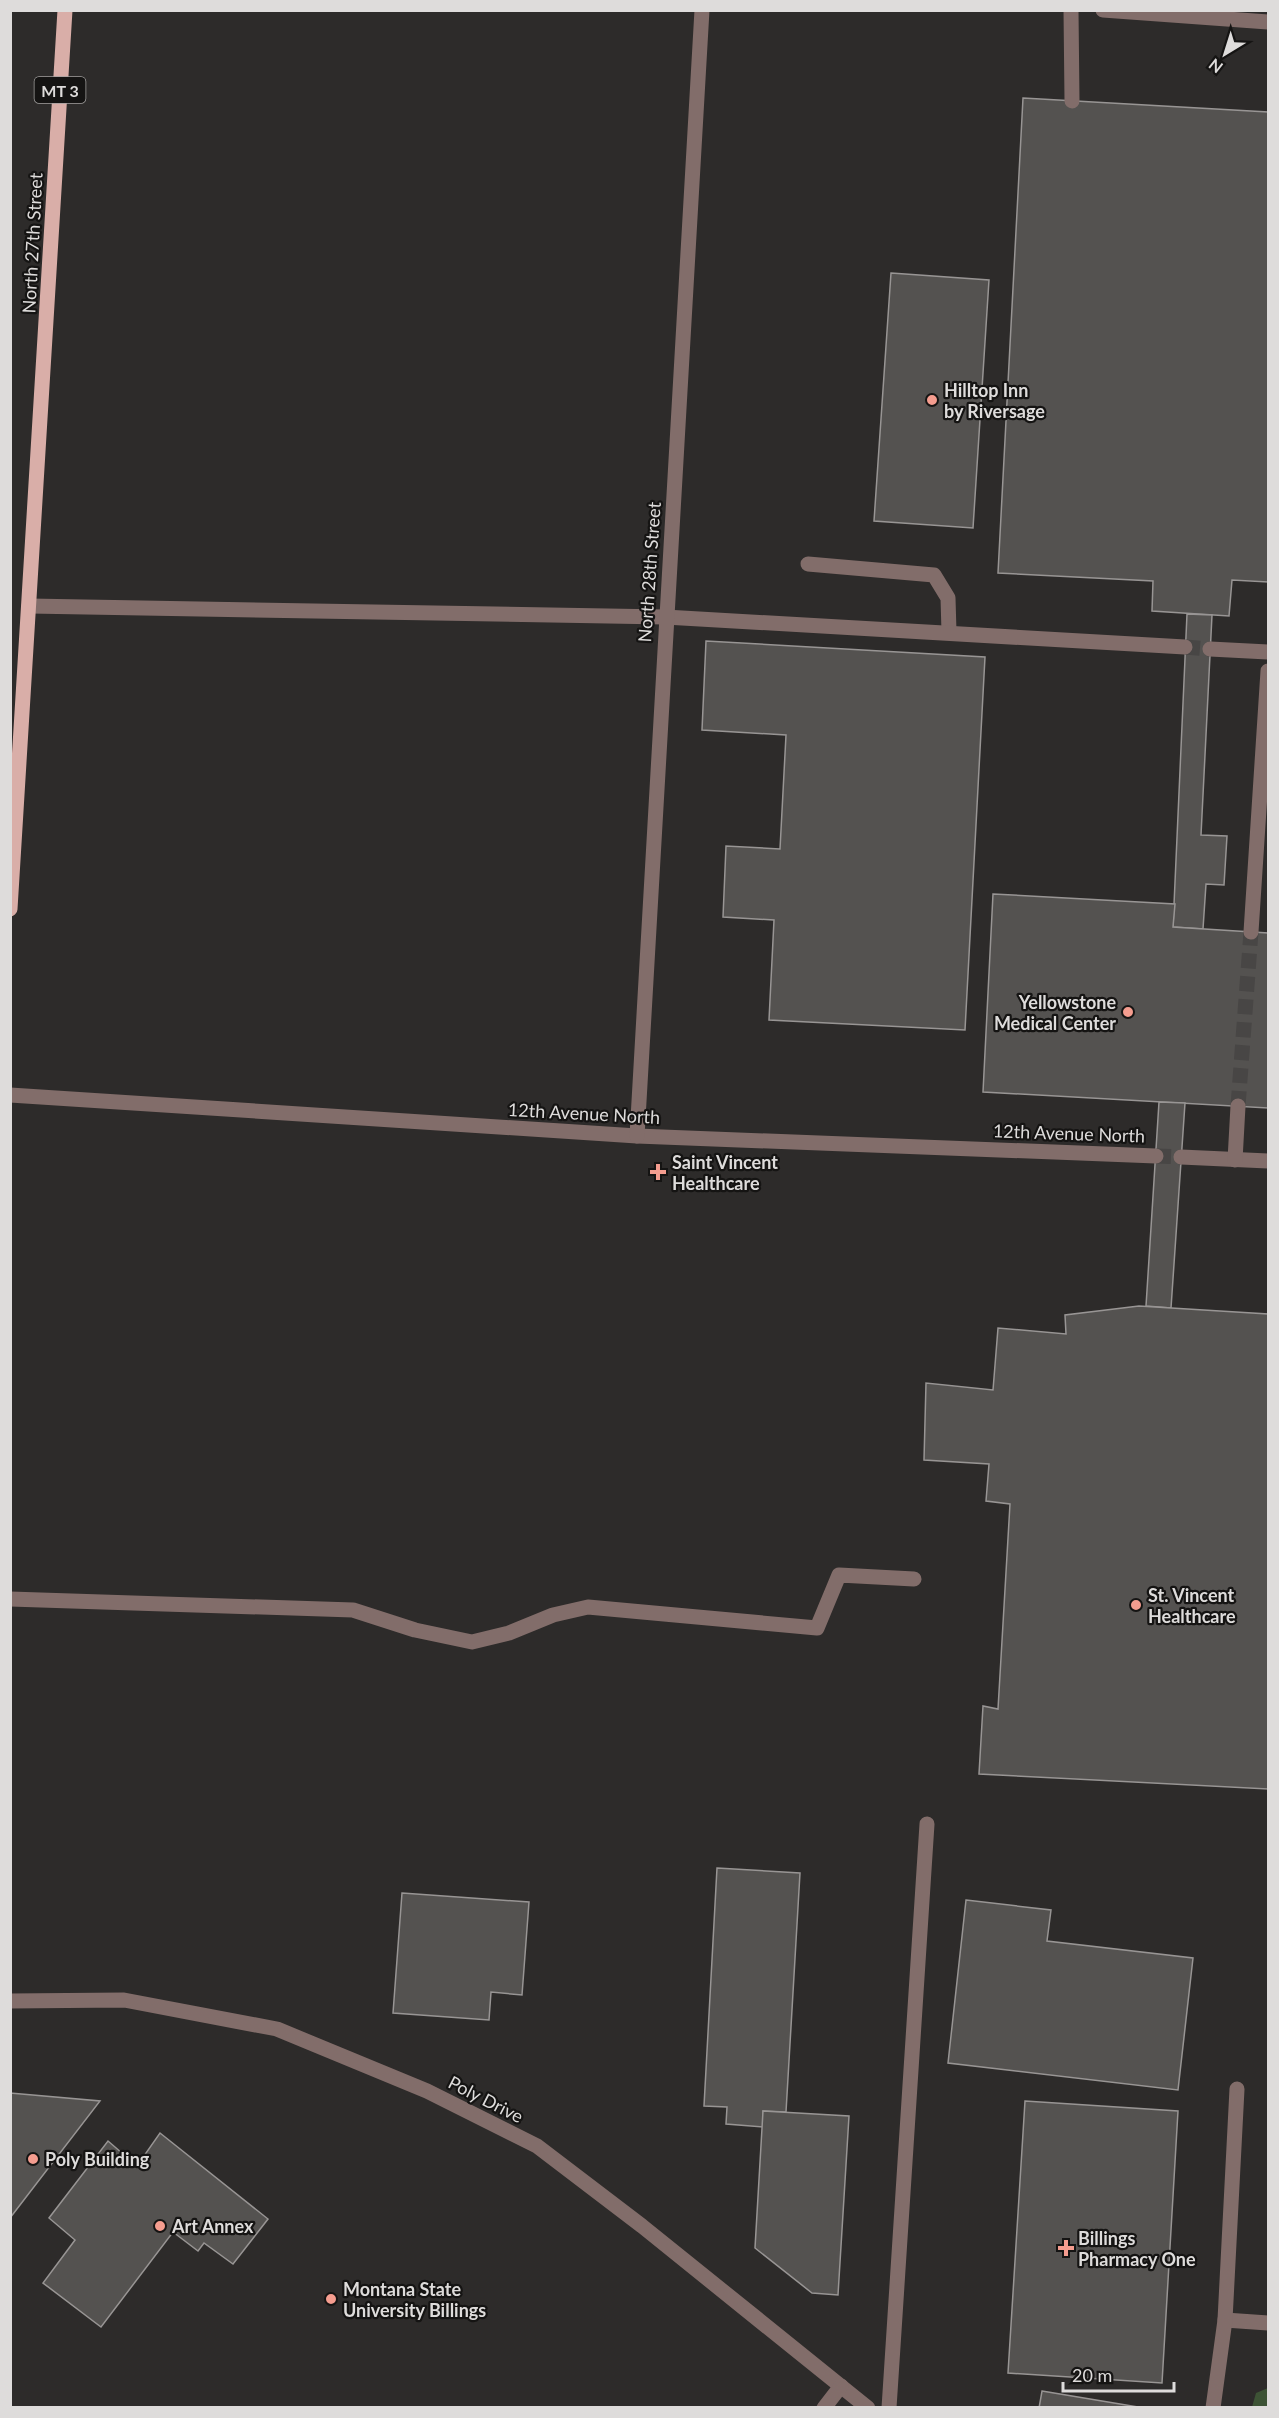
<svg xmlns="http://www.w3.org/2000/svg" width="1279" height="2418" viewBox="0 0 1279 2418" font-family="Lato,sans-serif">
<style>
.green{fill:#3d5335}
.building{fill:#545250;stroke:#989594;stroke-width:1.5}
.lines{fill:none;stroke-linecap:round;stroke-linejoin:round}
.minor-tunnel{stroke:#484645;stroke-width:15;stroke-dasharray:15 8;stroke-linecap:butt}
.minor{stroke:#826d6a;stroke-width:15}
.major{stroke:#d9aea8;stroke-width:15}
.poi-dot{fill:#f59d8f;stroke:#151413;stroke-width:2}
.labels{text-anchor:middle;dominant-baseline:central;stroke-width:4.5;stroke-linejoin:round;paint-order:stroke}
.shield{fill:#151413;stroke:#a2a09f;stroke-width:1.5}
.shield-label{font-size:16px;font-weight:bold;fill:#dedcdb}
.street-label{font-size:18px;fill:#dedcdb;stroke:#151413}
.poi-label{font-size:18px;font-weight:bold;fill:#dedcdb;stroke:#151413;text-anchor:start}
</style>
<rect width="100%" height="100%" fill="#2d2b2a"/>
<path class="green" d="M1268,2388v19h-16l4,-14z"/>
<g class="building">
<path d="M1023,98l245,14v470l-36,-2 -3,36 -77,-5 1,-30 -155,-8z"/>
<path d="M891,273l98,7 -16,248 -99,-7z"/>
<path d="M1187,614l25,1 -11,220 26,1 -3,49 -18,-1 -3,45 -30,-2z"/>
<path d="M706,641l279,16 -20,373 -196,-10 5,-100 -51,-3 3,-71 54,3 6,-114 -84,-5z"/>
<path d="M993,894l182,10 -2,23 95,6v175l-285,-16z"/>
<path d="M1159,1102l26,1 -14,205 -25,-2z"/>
<path d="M1139,1306l129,8v475l-289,-15 4,-68 15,3 12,-205 -24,-3 3,-37 -65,-4 2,-77 67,7 5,-62 68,6 -1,-19z"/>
<path d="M717,1868l83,5 -14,239 -23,-1v16l-37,-3 1,-17 -23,-1z"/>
<path d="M402,1893l127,9 -7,93 -31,-3 -2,28 -96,-7z"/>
<path d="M966,1900l85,10 -4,31 146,17 -15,132 -230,-27z"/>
<path d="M10,2093l90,8 -90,117z"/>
<path d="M1025,2101l153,10 -16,272 -154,-10z"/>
<path d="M763,2111l86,5 -11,179 -26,-2 -57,-45z"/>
<path d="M160,2133l108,86 -35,45 -29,-21 -6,8 -25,-19 -72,95 -58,-44 32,-43 -26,-22 59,-77 29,25z"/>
<path d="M1042,2391l102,17h-105z"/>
</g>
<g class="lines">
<g class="minor-tunnel">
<path d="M1185,647l25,2"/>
<path d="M1238,1106l13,-174"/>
<path d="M1156,1156l25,1"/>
</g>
<g class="minor">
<path d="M1071,10l1,91"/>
<path d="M1103,10l165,12"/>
<path d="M808,564l126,11 14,23 1,34"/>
<path d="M29,606l636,11 520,30"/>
<path d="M1210,649l58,3"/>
<path d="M1251,932l17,-261"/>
<path d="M10,1095l627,41 519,20"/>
<path d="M637,1136l65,-1126"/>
<path d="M1181,1157l87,4"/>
<path d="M1235,1160l3,-54"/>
<path d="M10,1599l343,11 62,20 57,12 37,-9 44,-18 35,-8 229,21 22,-53 75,4"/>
<path d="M10,2001l114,-1 153,29 150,62 110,55 105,80 226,182"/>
<path d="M1225,2320l43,3"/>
<path d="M824,2408l17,-22"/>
<path d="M889,2408l38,-584"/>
<path d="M1213,2408l12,-88 12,-231"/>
</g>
<path class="major" d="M10,909l55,-899"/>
</g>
<g class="poi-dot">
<circle cx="932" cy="400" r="6"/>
<circle cx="1128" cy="1012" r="6"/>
<path d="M655 1163h6v6h6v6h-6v6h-6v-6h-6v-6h6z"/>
<circle cx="1136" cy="1605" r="6"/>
<circle cx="33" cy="2159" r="6"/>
<circle cx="160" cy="2226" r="6"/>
<path d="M1063 2239h6v6h6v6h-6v6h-6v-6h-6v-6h6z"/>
<circle cx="331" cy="2299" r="6"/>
</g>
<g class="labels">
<rect class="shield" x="34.5" y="77" width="51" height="26" rx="4.5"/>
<g class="shield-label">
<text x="60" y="90">MT 3</text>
</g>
<g class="street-label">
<text transform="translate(32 243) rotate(-87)">North 27th Street</text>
<text transform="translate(649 572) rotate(-86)">North 28th Street</text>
<text transform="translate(584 1113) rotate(3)">12th Avenue North</text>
<text transform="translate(1069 1133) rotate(2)">12th Avenue North</text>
<text transform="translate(486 2099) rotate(27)">Poly Drive</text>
</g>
<g class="poi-label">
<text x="944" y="390">Hilltop Inn<tspan x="944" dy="21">by Riversage</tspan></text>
<text x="1116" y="1002" text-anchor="end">Yellowstone<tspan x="1116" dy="21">Medical Center</tspan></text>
<text x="672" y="1162">Saint Vincent<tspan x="672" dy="21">Healthcare</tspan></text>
<text x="1148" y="1595">St. Vincent<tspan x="1148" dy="21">Healthcare</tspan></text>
<text x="45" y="2159">Poly Building</text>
<text x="172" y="2226">Art Annex</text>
<text x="1078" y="2238">Billings<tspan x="1078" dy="21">Pharmacy One</tspan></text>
<text x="343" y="2289">Montana State<tspan x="343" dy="21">University Billings</tspan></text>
</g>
</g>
<rect width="1279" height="2418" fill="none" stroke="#dedcdb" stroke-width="24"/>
<g transform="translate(1225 54) rotate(218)" stroke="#151413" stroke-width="4.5" paint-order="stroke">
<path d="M0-4.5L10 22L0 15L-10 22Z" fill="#dedcdb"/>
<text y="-9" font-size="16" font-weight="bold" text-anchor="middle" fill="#dedcdb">N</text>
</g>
<path d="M1063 2382v9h111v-9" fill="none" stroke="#dedcdb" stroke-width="3"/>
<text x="1072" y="2382" font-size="18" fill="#dedcdb" stroke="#151413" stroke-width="4.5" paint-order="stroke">20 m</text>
</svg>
